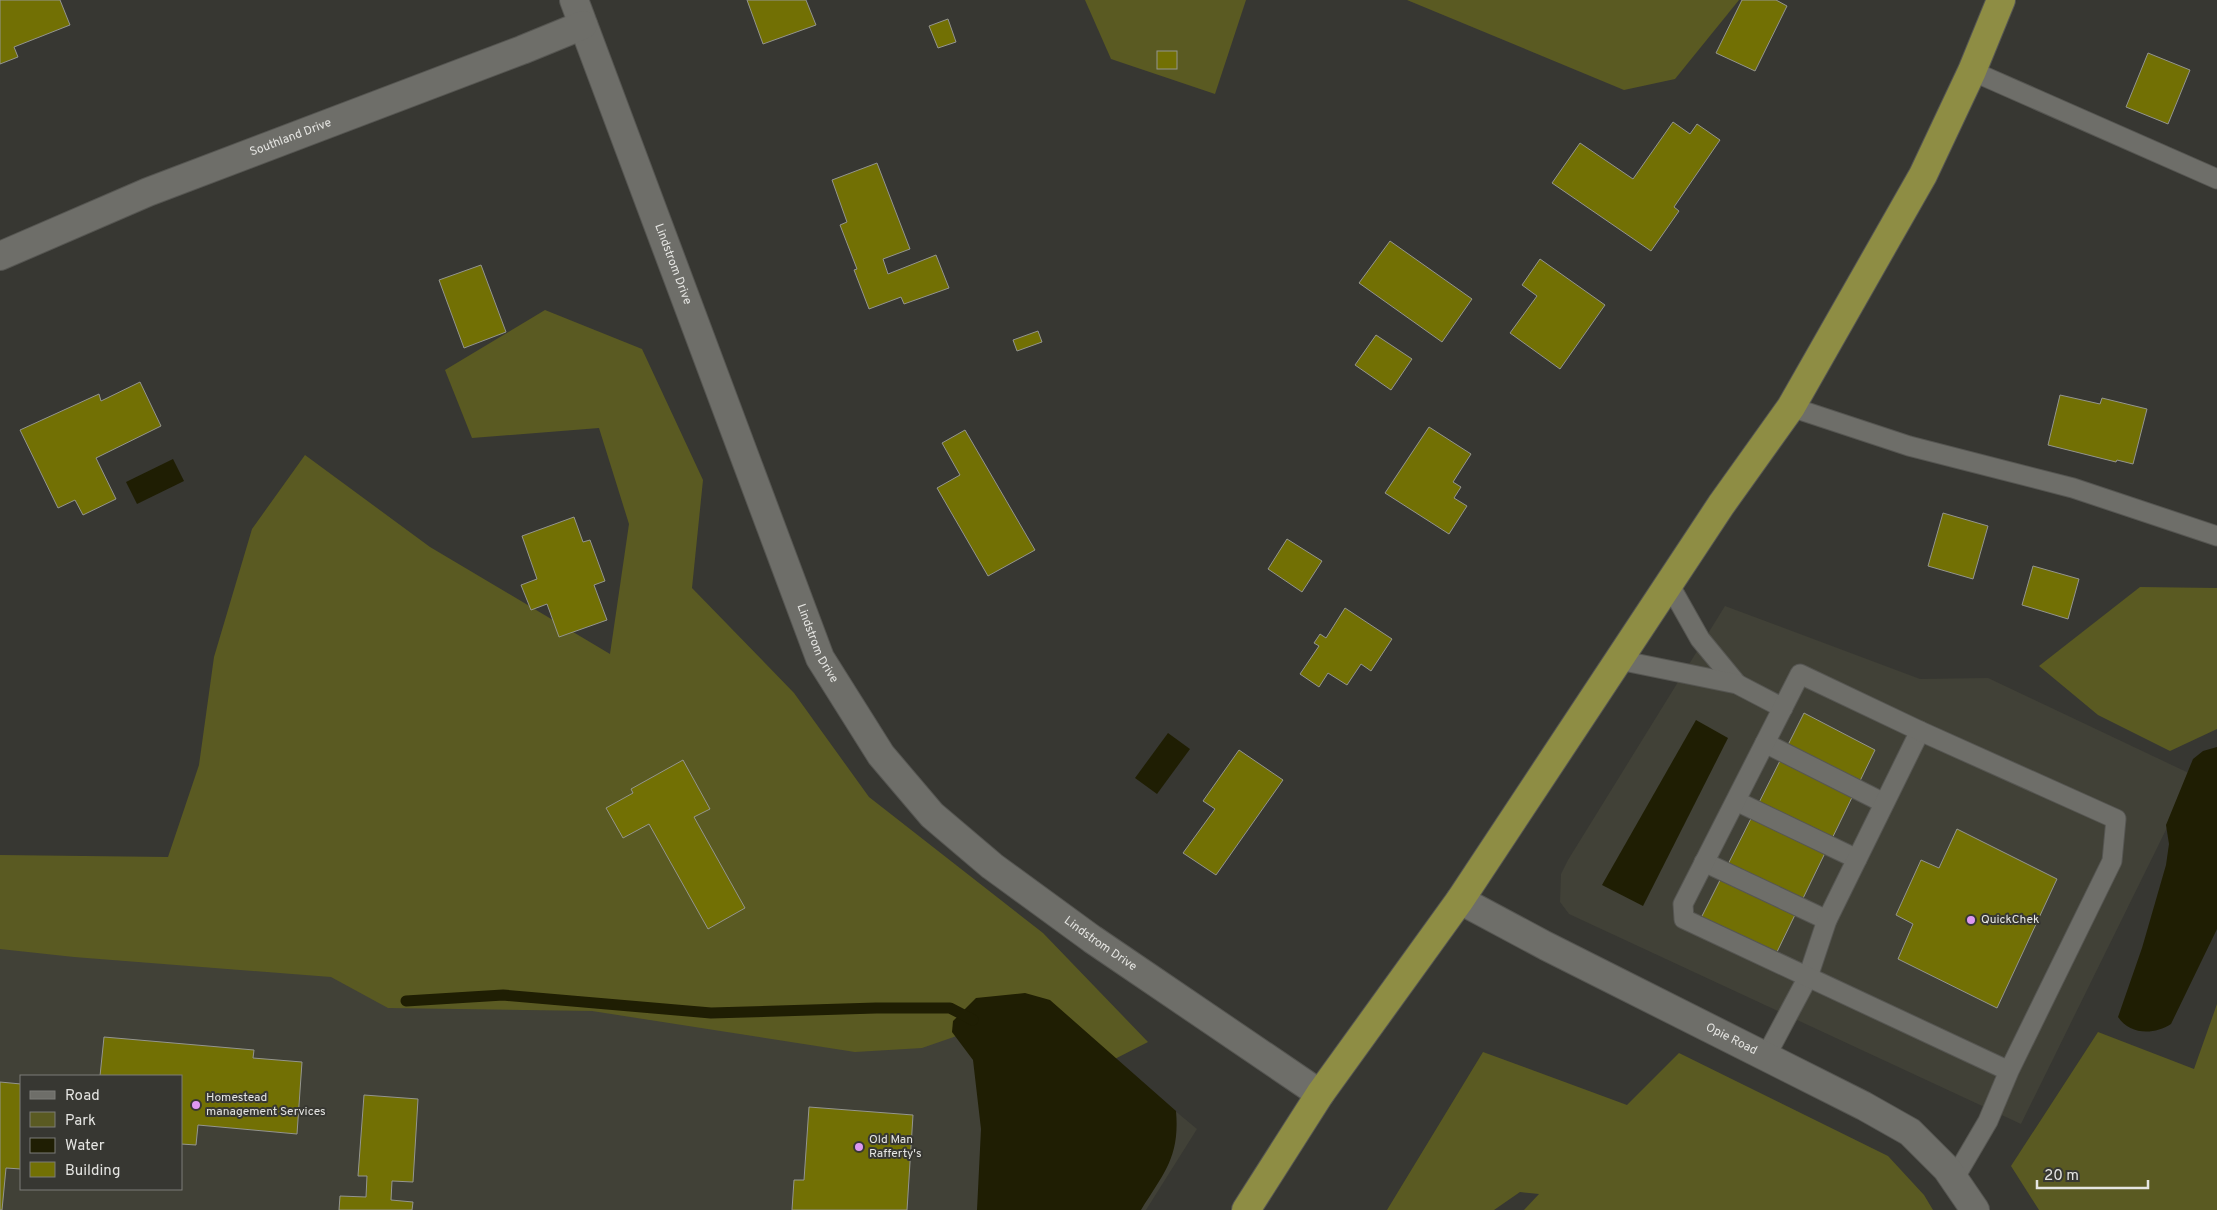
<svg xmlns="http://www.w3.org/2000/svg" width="2217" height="1210" viewBox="0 0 2217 1210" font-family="Overpass,sans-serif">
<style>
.built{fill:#414137;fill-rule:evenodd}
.green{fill:#5a5a22}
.water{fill:#1f1e03}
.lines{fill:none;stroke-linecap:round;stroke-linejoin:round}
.stream{stroke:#1f1e03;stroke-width:11}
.building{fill:#727004;stroke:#94958f}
.lane-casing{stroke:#565652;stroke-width:21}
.street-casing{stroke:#565652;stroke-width:30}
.highway-casing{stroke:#565652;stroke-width:30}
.lane{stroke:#6e6e69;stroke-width:19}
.street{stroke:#6e6e69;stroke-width:28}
.highway{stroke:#8e8d44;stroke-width:28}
.poi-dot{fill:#de98f2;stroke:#373732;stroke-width:2}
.labels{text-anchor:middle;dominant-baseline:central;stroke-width:4;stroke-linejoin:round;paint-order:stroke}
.street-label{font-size:12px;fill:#e5e5e2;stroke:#373732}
.poi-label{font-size:12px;fill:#e5e5e2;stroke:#373732;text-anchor:start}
</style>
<rect width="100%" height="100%" fill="#373732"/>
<g class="built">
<path d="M1725,606l195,73 68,-1 205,97 -172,349 -452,-210 -9,-12 1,-28 7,-14z"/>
<path d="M0,909l1063,109 134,111 -51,81h-1146zM21,1076h160v113h-160z"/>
</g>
<g class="green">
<path d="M1085,0h161l-31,94 -104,-35z"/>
<path d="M1407,0h332l-64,79 -51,11z"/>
<path d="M545,310l97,39 61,131 -11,108 102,105 75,104 174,136 105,109 -43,22 -105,-43 -78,27 -67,4 -263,-41 -204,-3 -57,-31 -257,-20 -74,-8v-94l168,2 31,-92 15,-108 38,-128 53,-74 125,92 180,107 19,-130 -30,-96 -127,10 -27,-68z"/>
<path d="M2140,587l77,1v141l-47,22 -72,-36 -59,-49z"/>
<path d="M2217,1004v206h-178l-28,-44 87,-134 96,37z"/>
<path d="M1483,1052l144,53 52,-52 209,103 36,39 9,15h-409l15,-16 -19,-2 -26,18h-107z"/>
</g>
<g class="water">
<path d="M173,459l11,22 -47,23 -11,-22z"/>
<path d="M1696,720l32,18 -85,168 -41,-21z"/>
<path d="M1168,733l22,16 -33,45 -22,-16z"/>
<path d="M2217,747v182l-46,95c-17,11 -41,11 -53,-7l24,-69 24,-83 3,-21 -3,-19 27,-66 10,-8z"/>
<path d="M1025,993l25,7 126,111c4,46 -12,62 -35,99h-164l4,-81 -8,-69 -21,-28 1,-11 23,-23z"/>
</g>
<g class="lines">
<path class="stream" d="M406,1001l97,-6 208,18 165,-5h74l23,12"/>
</g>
<g class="building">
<path d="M0,0h60l10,25 -56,22 4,10 -18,7z"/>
<path d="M747,0h59l10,25 -53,19z"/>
<path d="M1742,0h34l11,6 -32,65 -39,-18z"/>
<path d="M948,19l8,23 -18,6 -9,-22z"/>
<rect x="1157" y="51" width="20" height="18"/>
<path d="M2148,53l42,17 -22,54 -42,-17z"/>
<path d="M1673,122l17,12 7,-10 23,16 -46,67 5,4 -28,40 -99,-68 28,-40 53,36z"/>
<path d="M877,163l33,86 -27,10 5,15 48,-19 13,33 -45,16 -3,-7 -32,12 -15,-39 3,-1 -17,-44 7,-3 -15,-42z"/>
<path d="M1390,241l82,58 -30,43 -83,-59z"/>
<path d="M1540,259l65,46 -45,64 -50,-36 27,-37 -15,-11z"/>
<path d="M481,265l25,67 -42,16 -25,-68z"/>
<path d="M1038,331l4,11 -25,9 -4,-11z"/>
<path d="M1376,335l36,24 -21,31 -36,-25z"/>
<path d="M140,382l21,44 -65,32 20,41 -33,16 -8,-15 -17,8 -38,-78 79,-36 2,7z"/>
<path d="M2060,395l40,9 2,-6 45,11 -14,55 -16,-4 -1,2 -68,-17z"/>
<path d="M1429,427l42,27 -18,28 8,5 -7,11 13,8 -18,28 -64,-41z"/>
<path d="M965,430l70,120 -47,26 -51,-88 23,-13 -18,-32z"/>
<path d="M1943,513l45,13 -15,53 -45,-13z"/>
<path d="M574,517l9,25 7,-2 15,41 -11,4 13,35 -48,17 -12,-33 -16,6 -10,-25 16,-6 -15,-43z"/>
<path d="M1287,539l35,22 -20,31 -34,-23z"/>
<path d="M2033,566l46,13 -11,40 -46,-14z"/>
<path d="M1345,608l47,31 -21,32 -10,-7 -14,21 -19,-12 -9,14 -19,-13 19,-28 -5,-3 6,-9 6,4z"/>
<path d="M1804,713l71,37 -99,204 -75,-36z"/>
<path d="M1239,750l44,30 -67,95 -33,-22 32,-44 -12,-8z"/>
<path d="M683,760l27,49 -16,8 51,91 -37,21 -59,-105 -26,14 -17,-30 27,-15 -2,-4z"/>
<path d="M1957,829l100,50 -60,129 -99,-49 15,-35 -17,-9 25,-55 18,8z"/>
<path d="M104,1037l150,13 -1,8 49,4 -5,72 -99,-9 -2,20 -15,-1v-68h-81z"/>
<path d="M0,1082l21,2v85l-15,-1 -4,42h-2z"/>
<path d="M364,1095l54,4 -5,83 -21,-1 -1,19 22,2 -1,8h-73l1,-14 26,1 1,-21h-9z"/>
<path d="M809,1107l104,8 -6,95h-115l2,-30h10z"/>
</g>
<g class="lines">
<defs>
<g id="lane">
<path d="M1972,71l245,108"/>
<path d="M1791,407l118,39 164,42 144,48"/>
<path d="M1669,584l31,55 37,45"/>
<path d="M1619,660l118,24 46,24"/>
<path d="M1765,743l119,60"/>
<path d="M1736,801l121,58"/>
<path d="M1704,862l123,58"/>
<path d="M1766,1056l42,-79 19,-57 93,-189"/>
<path d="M1954,1179l34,-58 21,-50 103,-210 4,-42 -196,-88 -120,-57 -117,230 1,15 325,152"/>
</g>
<g id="street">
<path id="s1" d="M574,0l246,658 61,97 51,60 60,51 100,73 228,155"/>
<path id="s2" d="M0,256l148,-64 374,-142 61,-25"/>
<path id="s3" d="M1460,900l86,46 318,160 46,26 37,37 28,41"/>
</g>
<path id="highway" d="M1246,1210l74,-116 140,-194 261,-395 70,-98 132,-232 49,-104 29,-71"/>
</defs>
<use href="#lane" class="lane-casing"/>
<use href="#street" class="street-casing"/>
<use href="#highway" class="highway-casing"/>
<use href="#lane" class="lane"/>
<use href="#street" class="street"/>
<use href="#highway" class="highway"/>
</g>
<g class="poi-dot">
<circle cx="1971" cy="920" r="5"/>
<circle cx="196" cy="1105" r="5"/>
<circle cx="859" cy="1147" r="5"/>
</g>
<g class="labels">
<g class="street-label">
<text stroke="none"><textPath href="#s2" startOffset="314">Southland Drive</textPath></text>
<text stroke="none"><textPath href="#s1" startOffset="282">Lindstrom Drive</textPath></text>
<text stroke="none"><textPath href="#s1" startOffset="688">Lindstrom Drive</textPath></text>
<text stroke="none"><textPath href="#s1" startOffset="1108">Lindstrom Drive</textPath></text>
<text stroke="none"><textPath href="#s3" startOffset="305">Opie Road</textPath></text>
</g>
<g class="poi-label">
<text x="1981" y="920">QuickChek</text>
<text x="206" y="1098">Homestead<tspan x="206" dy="14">management Services</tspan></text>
<text x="869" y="1140">Old Man<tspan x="869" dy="14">Rafferty's</tspan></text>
</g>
</g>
<rect x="20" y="1075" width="162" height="115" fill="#373732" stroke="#7d7d78"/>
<rect x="30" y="1091" width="25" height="8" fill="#6e6e69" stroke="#7d7d78"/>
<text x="65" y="1100" font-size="15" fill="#e5e5e2">Road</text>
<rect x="30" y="1112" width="25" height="15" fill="#5a5a22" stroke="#7d7d78"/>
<text x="65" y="1125" font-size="15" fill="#e5e5e2">Park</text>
<rect x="30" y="1138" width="25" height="15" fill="#1f1e03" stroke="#7d7d78"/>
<text x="65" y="1150" font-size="15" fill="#e5e5e2">Water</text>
<rect x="30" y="1162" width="25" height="15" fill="#727004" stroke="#7d7d78"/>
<text x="65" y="1175" font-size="15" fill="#e5e5e2">Building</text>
<path d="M2037 1180v8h111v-8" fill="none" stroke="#e5e5e2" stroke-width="2.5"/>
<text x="2044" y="1180" font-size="15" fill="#e5e5e2" stroke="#373732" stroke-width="4" paint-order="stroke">20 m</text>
</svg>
